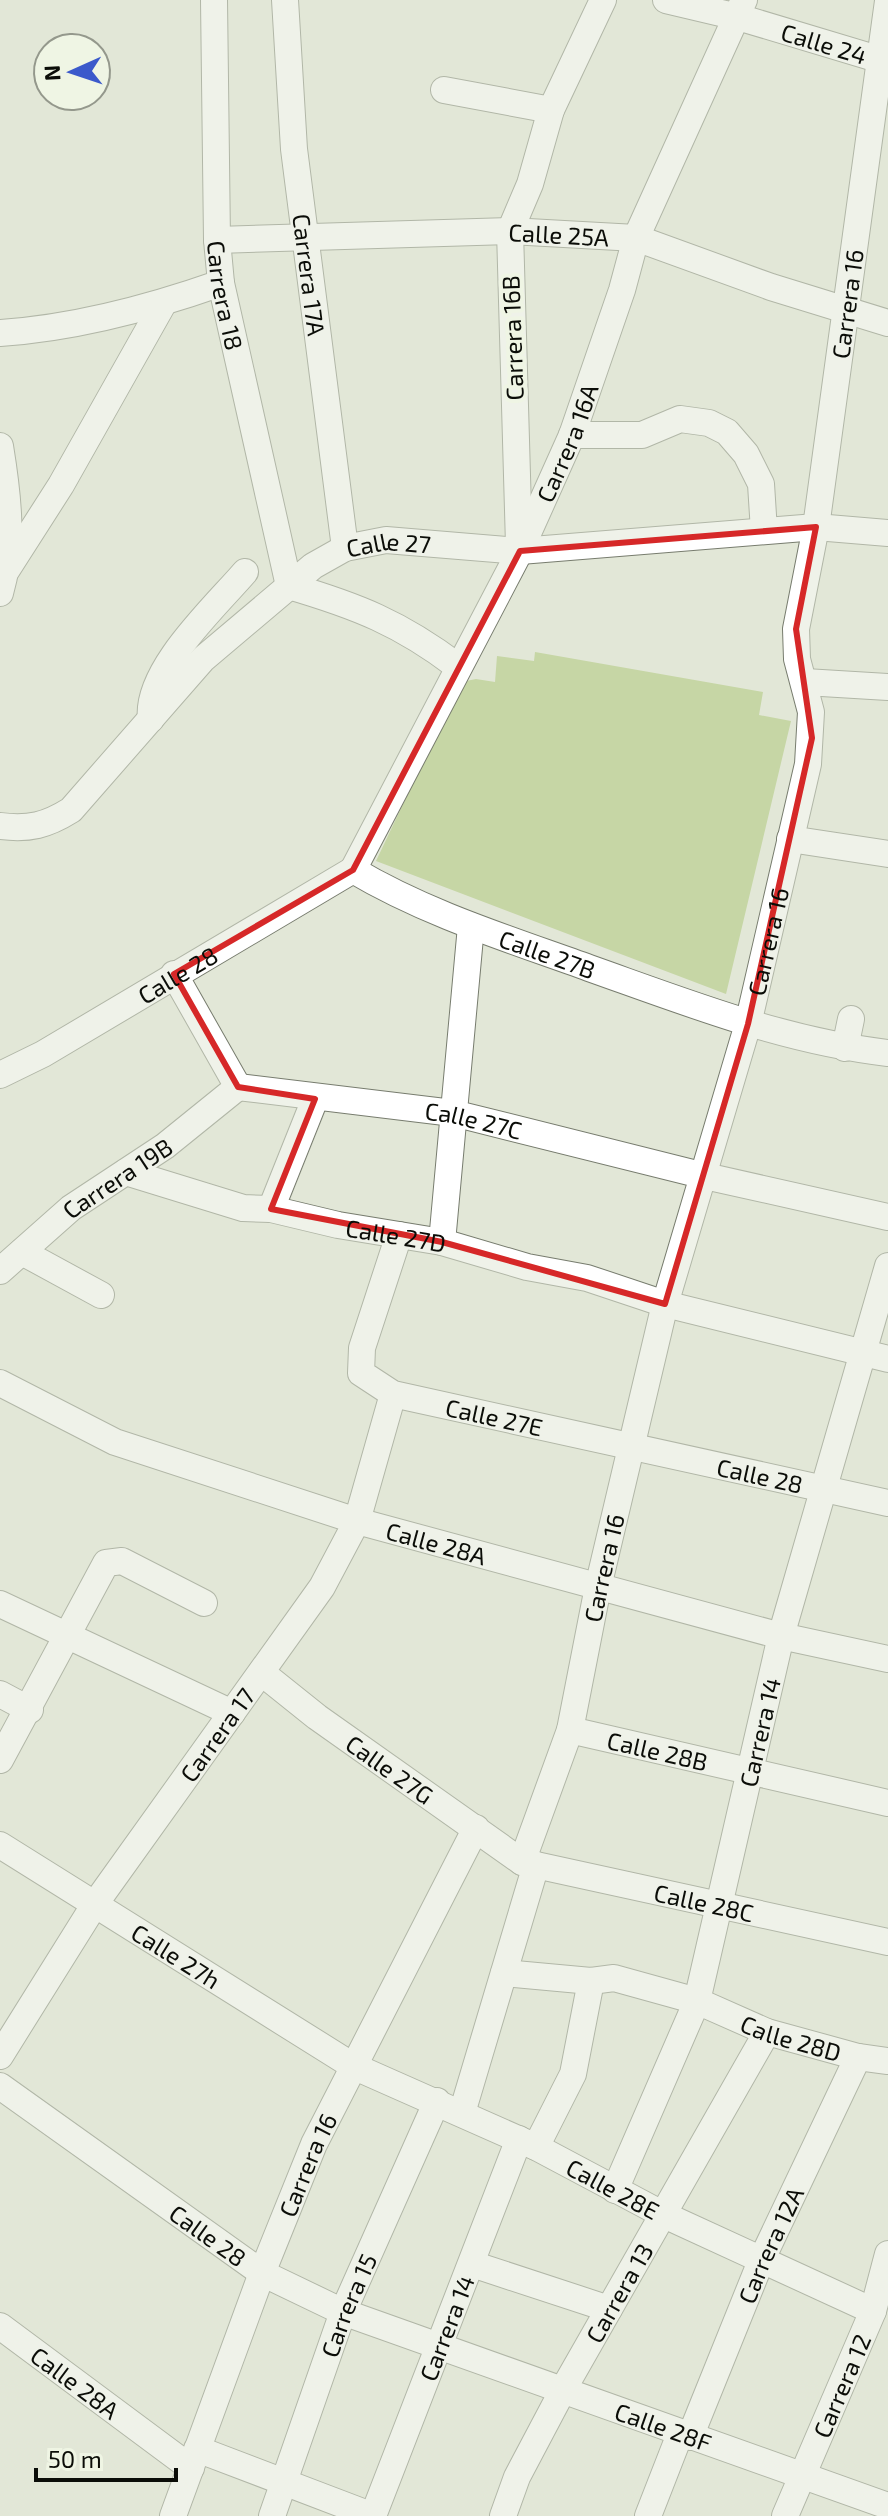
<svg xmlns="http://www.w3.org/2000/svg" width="888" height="2516" viewBox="0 0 888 2516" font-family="'Exo 2',sans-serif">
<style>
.green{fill:#c6d6a5}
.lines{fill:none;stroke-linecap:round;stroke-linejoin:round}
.minor-casing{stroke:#777c6e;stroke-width:28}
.minor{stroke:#fff;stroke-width:26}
.marked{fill:none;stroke:#d62828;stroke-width:6;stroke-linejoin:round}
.labels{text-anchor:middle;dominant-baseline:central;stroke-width:8;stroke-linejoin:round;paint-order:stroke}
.street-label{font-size:24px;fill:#0b0d08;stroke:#eff5e4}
</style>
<rect width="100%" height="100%" fill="#e2e7d7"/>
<path class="green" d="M535,652l228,40 -4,23 32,6 -65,273 -350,-133 85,-179 15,-3 19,3 2,-26 37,5z"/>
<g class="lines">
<defs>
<g id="minor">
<path id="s1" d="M214,0l3,240 4,43 68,303c68,20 111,37 168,80"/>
<path id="s2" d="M285,0l9,149 51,399"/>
<path id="s3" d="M666,0l72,17 150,45"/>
<path d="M444,90l107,20"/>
<path id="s4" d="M217,240l293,-9 126,7 135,49 117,36"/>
<path d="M0,333c76,-5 150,-25 221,-50"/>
<path d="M572,435h70l38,-16 29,4 18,9 19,22 15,30 3,47"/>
<path d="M0,446c8,49 14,99 0,147"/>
<path d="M519,545l-9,-314 20,-47 21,-74 52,-110"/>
<path d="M6,571l55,-86 102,-181"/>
<path d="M805,682l83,5"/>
<path d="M151,719c-6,-48 64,-112 94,-147"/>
<path id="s5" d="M0,826c29,4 47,-1 71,-16l132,-151 110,-93 32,-18 41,-8 134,11 296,-24 72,6"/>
<path d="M790,839l98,15"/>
<path id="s6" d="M353,870l167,-319 52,-116 50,-145 14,-52 108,-238"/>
<path id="s7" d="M353,870c74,44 156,69 236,98 99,35 195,73 299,85"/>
<path d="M174,974l64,113"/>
<path d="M845,1048l6,-29"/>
<path id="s8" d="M0,1075l43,-21 310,-184"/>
<path id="s9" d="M238,1087l215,26 252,63 183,41"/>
<path id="s10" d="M126,1172l117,36 28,1 67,16 104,17 85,25 60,11 78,26 223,55"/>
<path d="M271,1209l44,-110"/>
<path id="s11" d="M399,1235l-37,113 -1,25 32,21 495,109"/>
<path d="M442,1242l29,-316"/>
<path d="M22,1252l79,43"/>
<path id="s12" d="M0,1271l71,-63 94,-62 73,-59"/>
<path id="s13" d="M0,1383l115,59 242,79 424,115 107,23"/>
<path d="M0,1604l232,109"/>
<path id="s14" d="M262,1673l55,44 205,145 366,80"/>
<path d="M0,1694l30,16"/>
<path id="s15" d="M570,1730l318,73"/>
<path d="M0,1760l106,-197 16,-2 82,42"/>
<path id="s16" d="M0,1845l353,221 183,81 126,67 211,97"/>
<path id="s17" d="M522,1862l48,-132 28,-143 67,-283 83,-280 60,-260 3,-52 -14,-53 -1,-30 20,-102 72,-526"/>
<path id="s18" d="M504,1973l87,8 23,-3 83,23 70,31 91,25 30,4"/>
<path id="s19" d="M0,2056l95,-152 227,-317 35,-66 36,-127"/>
<path id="s20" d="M0,2086l262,187 81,39 545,194"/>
<path d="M462,2113l74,-248"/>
<path d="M536,2147l37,-73 18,-93"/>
<path id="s21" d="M615,2190l82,-189 84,-365 107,-370"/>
<path d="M472,2264l137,45"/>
<path id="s22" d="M0,2326l191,142"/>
<path id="s23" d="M690,2437l71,-176 97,-204"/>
<path d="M197,2449l176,67"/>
<path id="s24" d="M173,2516l89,-243 52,-129 162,-316"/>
<path id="s25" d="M272,2516l71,-204 94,-211"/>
<path id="s26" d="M373,2516l146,-377"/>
<path id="s27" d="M503,2516l14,-39 47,-89 203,-356"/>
<path d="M648,2516l32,-82"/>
<path id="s28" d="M785,2516l88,-205 15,-57"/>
</g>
</defs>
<use href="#minor" class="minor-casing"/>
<use href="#minor" class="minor"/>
</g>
<path d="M0 0H888V2516H0ZM816,527l-20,102 16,109 -64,286 -83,280 -223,-62 -171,-33 44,-110 -77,-12 -64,-113 179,-104 167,-319z" fill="#e2e7d7" fill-opacity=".55" fill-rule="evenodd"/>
<path class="marked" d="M816,527l-20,102 16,109 -64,286 -83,280 -223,-62 -171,-33 44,-110 -77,-12 -64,-113 179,-104 167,-319z"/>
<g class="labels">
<g class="street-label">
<text stroke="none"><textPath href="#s3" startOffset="164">Calle 24</textPath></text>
<text stroke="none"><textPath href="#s4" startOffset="342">Calle 25A</textPath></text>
<text stroke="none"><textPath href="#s2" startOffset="276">Carrera 17A</textPath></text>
<text stroke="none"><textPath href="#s1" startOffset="296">Carrera 18</textPath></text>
<text stroke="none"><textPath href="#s17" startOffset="1602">Carrera 16</textPath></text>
<text transform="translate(512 338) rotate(-92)">Carrera 16B</text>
<text stroke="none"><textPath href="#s6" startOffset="478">Carrera 16A</textPath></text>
<text stroke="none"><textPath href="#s5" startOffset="500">Calle 27</textPath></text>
<text stroke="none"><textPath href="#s17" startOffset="954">Carrera 16</textPath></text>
<text stroke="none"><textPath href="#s7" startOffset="212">Calle 27B</textPath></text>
<text stroke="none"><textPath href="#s8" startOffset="204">Calle 28</textPath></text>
<text stroke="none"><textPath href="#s9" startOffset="238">Calle 27C</textPath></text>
<text stroke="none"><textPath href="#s12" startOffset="150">Carrera 19B</textPath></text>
<text stroke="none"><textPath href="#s10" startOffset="278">Calle 27D</textPath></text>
<text stroke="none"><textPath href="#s11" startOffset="286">Calle 27E</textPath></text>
<text stroke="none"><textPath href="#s11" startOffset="558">Calle 28</textPath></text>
<text stroke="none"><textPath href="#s13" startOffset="466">Calle 28A</textPath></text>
<text stroke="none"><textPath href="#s17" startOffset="306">Carrera 16</textPath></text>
<text stroke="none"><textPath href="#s21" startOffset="482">Carrera 14</textPath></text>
<text stroke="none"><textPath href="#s19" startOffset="388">Carrera 17</textPath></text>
<text stroke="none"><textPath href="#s15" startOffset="90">Calle 28B</textPath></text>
<text stroke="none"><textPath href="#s14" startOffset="160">Calle 27G</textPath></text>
<text stroke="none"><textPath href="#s14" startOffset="508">Calle 28C</textPath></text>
<text stroke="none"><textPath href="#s16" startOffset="208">Calle 27h</textPath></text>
<text stroke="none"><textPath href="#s18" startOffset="298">Calle 28D</textPath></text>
<text stroke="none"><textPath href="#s24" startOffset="376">Carrera 16</textPath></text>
<text stroke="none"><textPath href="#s16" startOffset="704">Calle 28E</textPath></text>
<text stroke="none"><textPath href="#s20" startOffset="256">Calle 28</textPath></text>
<text stroke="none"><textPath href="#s23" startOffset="208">Carrera 12A</textPath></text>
<text stroke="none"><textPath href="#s27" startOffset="252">Carrera 13</textPath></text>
<text stroke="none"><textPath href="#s25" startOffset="224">Carrera 15</textPath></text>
<text stroke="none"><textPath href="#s26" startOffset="202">Carrera 14</textPath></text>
<text stroke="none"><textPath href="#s22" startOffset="94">Calle 28A</textPath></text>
<text stroke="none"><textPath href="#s28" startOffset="142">Carrera 12</textPath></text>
<text stroke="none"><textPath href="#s20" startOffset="752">Calle 28F</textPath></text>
</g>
</g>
<g transform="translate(72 72) rotate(267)"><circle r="38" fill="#eff5e4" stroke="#94988c" stroke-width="2"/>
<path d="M0-6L14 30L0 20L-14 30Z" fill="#3b59cb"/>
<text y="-12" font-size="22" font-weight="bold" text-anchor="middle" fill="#0b0d08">N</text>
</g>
<path d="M36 2468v12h140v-12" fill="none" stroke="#0b0d08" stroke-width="4"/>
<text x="48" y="2468" font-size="24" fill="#0b0d08" stroke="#eff5e4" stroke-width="6" paint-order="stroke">50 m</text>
</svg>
